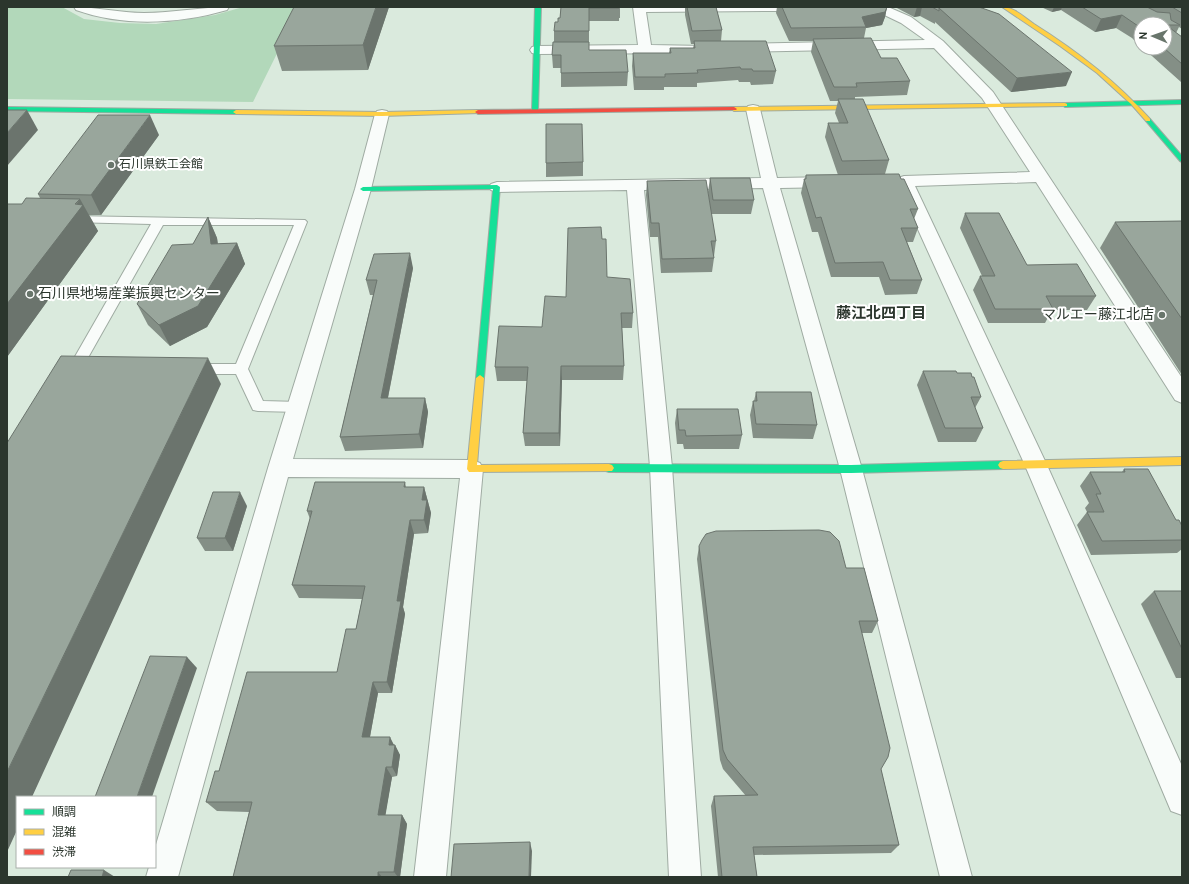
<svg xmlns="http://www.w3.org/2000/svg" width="1189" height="884" viewBox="0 0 1189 884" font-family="Overpass,'Noto Sans JP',sans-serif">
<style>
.green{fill:#b2d8ba}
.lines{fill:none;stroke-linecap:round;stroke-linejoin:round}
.lane-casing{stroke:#9faba2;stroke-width:2}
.street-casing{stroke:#9faba2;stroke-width:2}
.fast-casing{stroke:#9faba2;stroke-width:2}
.slow-casing{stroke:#9faba2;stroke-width:2}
.jam-casing{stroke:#9faba2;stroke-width:2}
.lane{fill:#f9fcfa;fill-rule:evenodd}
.street{fill:#f9fcfa;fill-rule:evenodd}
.fast{fill:#16e098;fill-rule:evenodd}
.slow{fill:#ffcf43;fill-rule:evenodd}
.jam{fill:#f24e42;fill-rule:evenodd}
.wall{fill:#848f86}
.shaded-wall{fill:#6b746d}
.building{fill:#99a69c;stroke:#6b746d}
.poi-dot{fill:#68756b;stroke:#fff;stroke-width:1.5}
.labels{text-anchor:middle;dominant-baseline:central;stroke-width:4;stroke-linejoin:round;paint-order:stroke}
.far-poi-label{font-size:12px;fill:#2b362d;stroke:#fff;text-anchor:start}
.poi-label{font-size:14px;fill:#2b362d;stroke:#fff;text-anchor:start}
.neighbourhood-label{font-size:15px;font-weight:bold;fill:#2b362d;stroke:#fff}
</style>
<rect width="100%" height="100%" fill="#daeadd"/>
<path class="green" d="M7,7h55l22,12 36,4 36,1 59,-9 28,-8h57l-47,95 -246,-3z"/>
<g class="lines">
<defs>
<path id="lane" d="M72,216l233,4 2,2 -59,147 15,32 36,1 5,1 2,4 -2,4 -5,1 -41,-1 -5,-1 -17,-36h-42l-5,-2 -2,-3 2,-3 5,-2h42l58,-139h-131l-78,138 4,4 -2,3 -5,2 -11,-2 -2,-3 82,-143 -83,-2 -2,-2 2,-2z"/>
<g id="street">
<path d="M74,7c23,0 46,6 70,6 29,0 57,-6 85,-6l-2,3c-48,14 -104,17 -151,0z"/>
<path d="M633,7h150l-2,3 -4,1 -131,1 5,33 53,1 2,3 -2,3 -5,1 -162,1 -5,-1 -2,-3 2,-3 5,-1 101,-1z"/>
<path d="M872,7h16l23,10 32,24 50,51 189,286v25l-7,-3 -139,-218 -121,4 131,277 136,303v49l-11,-4 -147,-348 -128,-282 2,-3 6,-2 126,-4 -48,-74 -48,-50 -194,4 -5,-1 -2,-3 2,-3 5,-1 185,-4 -24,-17 -27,-13z"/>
<path d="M753,105l5,1 2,3 17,69 56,-1 6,2 2,3 -2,3 -6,2 -53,1 82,281 110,408h-32l-100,-408 -77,-281 -119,2 28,277 29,410h-32l-19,-410 -23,-277 -130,2 -6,-2 -2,-3 2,-3 6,-2 264,-4 -15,-69 2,-3z"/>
<path d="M382,110l5,1 2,3 -18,75 -78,270 179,1 8,3 3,6 -37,408h-32l46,-399 -172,-1 -110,400h-32l3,-10h6v-19l113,-380 87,-279 20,-75 2,-3z"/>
</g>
<g id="fast">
<path d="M535,7h6l-3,104 -3,2 -3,-2z"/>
<path d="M1182,100v4l-117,3 -3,-2 3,-2z"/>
<path d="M7,107l229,3 3,2 -3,2 -229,-3z"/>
<path d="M1146,119h4l32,37v6l-2,-1 -34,-40z"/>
<path d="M497,185l3,2 -16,191 -4,3 -4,-3 17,-189 -130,2 -3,-2 3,-2z"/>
<path d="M1003,461l3,1 2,3 -2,3 -3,1 -152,4 -242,-1 -3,-1 -2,-3 2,-3 3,-1 242,1z"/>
</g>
<g id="slow">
<path d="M1002,7c12,0 23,11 32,17 43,27 82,57 116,95v2h-4l-15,-17 -34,-31 -37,-27z"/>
<path d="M1065,103l2,1v2l-333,5 -3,-2 3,-2z"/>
<path d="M478,110l3,2 -1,1 -98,3 -146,-2 -3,-2 3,-2 146,2z"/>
<path d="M480,375l4,3 -7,87 132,-1 3,1 2,3 -2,3 -143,1 -2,-3 9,-91z"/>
<path d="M1182,457v8l-179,4 -3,-1 -2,-3 2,-3 3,-1z"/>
</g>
<path id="jam" d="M734,107l3,2 -1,1 -258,4 -3,-2 3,-2z"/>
</defs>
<use href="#lane" class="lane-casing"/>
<use href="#street" class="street-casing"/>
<use href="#fast" class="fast-casing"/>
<use href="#slow" class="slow-casing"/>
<use href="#jam" class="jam-casing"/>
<use href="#lane" class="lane"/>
<use href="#street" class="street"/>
<use href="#fast" class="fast"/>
<use href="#slow" class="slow"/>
<use href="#jam" class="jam"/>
</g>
<g class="wall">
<path d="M389,7l-21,63 -86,1 -8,-25z"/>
<path d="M561,7h59v11h-1v3h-30v29l39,22 -1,14 -66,1v-19h-8l-1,-13 2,-13v-11l6,-13z"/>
<path d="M685,7h31l6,23 -1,11 55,30 -3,13 -22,1 -1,-3h-11l-1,-2 -41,3v4h-33v3h-30l-2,-24 1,-13h36l1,-5h23l1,-4h-3l-6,-29z"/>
<path d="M777,7h110l-2,10 -3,8 -16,3 -2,10 17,20 29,23 -3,14 -52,2v2l34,61 -4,14 16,5 17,30 -4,10 4,9 -5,14h-6l15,38 -5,14 -32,1 -6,-18h-48l-13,-45h-6l-11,-39 3,-14h1l1,-4h32l-13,-38 3,-14h11l-4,-10 3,-12h-8l-19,-49 2,-11h-24l-13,-28z"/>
<path d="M895,7h84l87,79 -55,6 -76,-70v2l-15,-8 -6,1z"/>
<path d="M1041,7h141v22l-3,-2 -3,6 6,4v45h-1l-38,-34h22l-24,-24v23l-9,-9 -16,-10 -21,4 -34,-22 -9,2z"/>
<path d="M159,135l-58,80h-12l9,16 -91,126v-153h15l18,-6 -2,-4z"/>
<path d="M583,162v14l-37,1v-14z"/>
<path d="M710,178l44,22 -3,14h-40l5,27 -2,15h-1l1,2 -2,14 -51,1 -3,-36h-8l-4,-42 1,-14 63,26 -2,-15z"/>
<path d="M965,213l62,52 69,31 -9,14h-35l-7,13h-57l-15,-33 7,-14h2l-22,-48z"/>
<path d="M208,217l9,21 1,6 19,-1 8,21 -38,63 -37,19 -22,-21 -11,-21 56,-60z"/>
<path d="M1182,221v154l-82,-127 15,-26z"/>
<path d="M602,239l5,38 26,36 -1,15h-10l2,38 -1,14h-61l-2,66h-35l-2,-13 4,-52h-30l-2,-14 47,-40 24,-30z"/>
<path d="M413,268l-25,130h37l3,14 -5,36 -78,3 -5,-14 33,-142h-3l-4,-15z"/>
<path d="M923,371l34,2 24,24 -6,11 8,20 -7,14h-38l-21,-57z"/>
<path d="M756,392l61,33 -4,14 -60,-1 -3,-23 3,-14h1z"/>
<path d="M677,409l65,26 -3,14h-55l-1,-5h-6l-2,-21z"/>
<path d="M1124,469l58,57v23l-5,4 -86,2 -14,-30 10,-13 -2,-4 4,-5 -9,-17 10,-14h32z"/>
<path d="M405,482l1,5h18l7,26 -3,20 -14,1 -11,73 2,7 -13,79h-14l-8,44 25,8 5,10 -3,21 -5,1 -7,38h17l5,9 -7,53h-167l16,-65 -32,-1 -11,-9 13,-31 118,-99 19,-43 6,-30 -63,-1 -7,-13 18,-66 -3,-8z"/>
<path d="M247,506l-14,45h-28l-8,-13z"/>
<path d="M699,546l147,22 32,53 -6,12h-10l19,136 18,76 -8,8 -137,2 3,22h-39l-7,-71 3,-10h32l-23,-27 -3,-9 -23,-201z"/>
<path d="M1154,591h28v87h-6l-35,-74z"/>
</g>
<g class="shaded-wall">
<path d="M376,7h13l-21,63 -5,-25z"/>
<path d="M887,7l-2,10 -3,8 -16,3v-1l-4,-10z"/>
<path d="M917,7h5l-2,9 -6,1z"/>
<path d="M1054,7h8l-1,3 -9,2z"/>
<path d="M1122,15l-6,13 -21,4 6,-13z"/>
<path d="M1072,72l-6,14 -55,6 6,-14z"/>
<path d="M27,110l11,20 -31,36v-33z"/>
<path d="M150,115l9,20 -58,80 -10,-20z"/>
<path d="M80,199l18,32 -91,126v-53z"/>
<path d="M208,217l9,21 3,27 -9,-21z"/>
<path d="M237,243l8,21 -38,63 -37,19 -11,-21z"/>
<path d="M410,253l3,15 -28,144 -4,-14z"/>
<path d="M208,358l13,26 -189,413h-15v33l-10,22v-80z"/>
<path d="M561,366l1,14 -2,66 -1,-13z"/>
<path d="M425,398l3,14 -5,36 -4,-14z"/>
<path d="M424,487l7,26 -3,20 -4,-13 -2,-20z"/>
<path d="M240,492l7,14 -14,45 -8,-13z"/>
<path d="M410,520l4,14 -11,73 2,7 -13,79 -5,-11 10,-81z"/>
<path d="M187,657l10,11 -45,129h-15z"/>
<path d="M373,682l5,11 -10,54 -6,-10z"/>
<path d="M390,737l5,10v-2l5,10 -3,21 -5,-9 -3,-22z"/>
<path d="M386,767l6,10 -8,47 -6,-9z"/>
<path d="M402,815l5,9 -7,53h-2l-4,-5z"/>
<path d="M530,842l2,9 -1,26h-2z"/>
<path d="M104,870l11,7h-13z"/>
<path d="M378,872l4,5h-4z"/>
</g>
<g class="building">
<path d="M294,7h82l-13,38 -89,1z"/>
<path d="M561,7h58v1h-30v23h-35l1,-9h3v-4h2z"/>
<path d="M687,7h29l6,23 -30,1z"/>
<path d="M782,7h105l-2,5 -23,5 4,10 -75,1z"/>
<path d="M932,7h47l20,7 73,58 -55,6 -78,-70v3z"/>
<path d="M1082,7h65l10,5 13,1 1,7 9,5h-14l16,12v27l-18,-16h1v-24h-24v4l-19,-13 -21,4z"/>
<path d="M1172,7h10v6z"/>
<path d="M871,38l10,20h16l13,23 -54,2 1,4h-23l-21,-48z"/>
<path d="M694,41h72l10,30h-23l-1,-2h-11l-1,-2 -43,3 1,3 -33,1v3h-30l-2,-24h38l-1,-5h25z"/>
<path d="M553,42h36v8h37l2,22 -67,1v-18h-9z"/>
<path d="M838,99h25l26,61 -47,1 -14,-38h20z"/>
<path d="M7,110h20l-20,23z"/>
<path d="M98,115h52l-59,80 -53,-1z"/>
<path d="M546,124h36l1,38 -37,1z"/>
<path d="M895,174h4l2,5h3l14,30h-8l8,19h-17l21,52h-32l-7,-18 -48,1 -14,-46 -5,1 -12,-39h2v-4z"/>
<path d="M710,178h40l4,22h-41z"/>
<path d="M706,180l10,61h-5l3,17 -52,1 -3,-36h-8l-4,-42z"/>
<path d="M26,198l54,1 -5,5 8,1 -76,99v-100h15z"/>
<path d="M965,213h34l28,52 50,-1 19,32h-50l7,13h-58l-15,-33h15z"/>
<path d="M208,217l3,27 26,-1 -39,63 -39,19 -22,-21 35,-59 21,-1z"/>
<path d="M1182,221v98l-67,-97z"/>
<path d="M601,227l1,12h4l1,38 23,2 3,34h-12l3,53h-63l-2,67h-36l5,-66h-33l4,-41 43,1 3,-31 21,1 2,-69z"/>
<path d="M410,253l-29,145h44l-6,36 -79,3 37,-157h-11l8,-26z"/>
<path d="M61,356l147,2 -201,414v-329z"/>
<path d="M923,371h33l1,2h14l1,4h2l7,20h-10l12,31h-38z"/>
<path d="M756,392h55l6,33 -61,-1 -3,-23h4z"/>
<path d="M677,409h61l4,26 -56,1 -1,-6h-6z"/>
<path d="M1124,469h24l28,51h3l3,6v14l-80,1 -15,-29h17l-8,-18h5l-11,-22h35z"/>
<path d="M315,482h90l-1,5h20l-2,13h5l-3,20h-14l-13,81h4l-14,81h-14l-11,55h28l-1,8h6l-3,22h-6l-8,48h24l-8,57h-16v5h-145l19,-75h-46l9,-31h4l28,-99h90l9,-43h10l9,-43 -73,-1 20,-74h-5z"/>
<path d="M213,492h27l-15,46h-28z"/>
<path d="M819,530l11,2 9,9 7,27h18l14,53h-19l31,127 -2,9 -7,12 18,76 -146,2 4,30h-35l-8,-81 44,-1 -31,-36 -4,-9 -24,-204 3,-6 4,-6 10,-3z"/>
<path d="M1154,591h28v58z"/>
<path d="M150,656l37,1 -50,140h-42z"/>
<path d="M530,842l-1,35h-78l3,-33z"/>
<path d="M71,870h33l-2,7h-34z"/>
</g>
<g class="poi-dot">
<circle cx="111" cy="165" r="4"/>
<circle cx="30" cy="294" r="4"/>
<circle cx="1162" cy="315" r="4"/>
</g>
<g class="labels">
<g class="far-poi-label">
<text x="119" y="165">石川県鉄工会館</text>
</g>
<g class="poi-label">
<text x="38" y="294">石川県地場産業振興センター</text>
<text x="1154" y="315" text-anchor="end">マルエー藤江北店</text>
</g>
<g class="neighbourhood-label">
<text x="881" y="314">藤江北四丁目</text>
</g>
</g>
<rect width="1189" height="884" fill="none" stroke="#2b362d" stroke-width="16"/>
<rect x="16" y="796" width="140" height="72" fill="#ffffff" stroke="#aaafab"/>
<rect x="24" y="809" width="20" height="6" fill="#16e098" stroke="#aaafab"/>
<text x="52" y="816" font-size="12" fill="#2b362d">順調</text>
<rect x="24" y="829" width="20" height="6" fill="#ffcf43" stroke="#aaafab"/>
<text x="52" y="836" font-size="12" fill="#2b362d">混雑</text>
<rect x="24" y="849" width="20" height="6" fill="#f24e42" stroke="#aaafab"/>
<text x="52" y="856" font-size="12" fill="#2b362d">渋滞</text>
<g transform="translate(1153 36) rotate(272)"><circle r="19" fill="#ffffff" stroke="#aaafab"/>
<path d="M0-3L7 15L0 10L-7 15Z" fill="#68756b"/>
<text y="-6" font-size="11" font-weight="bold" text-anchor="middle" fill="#2b362d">N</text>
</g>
</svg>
